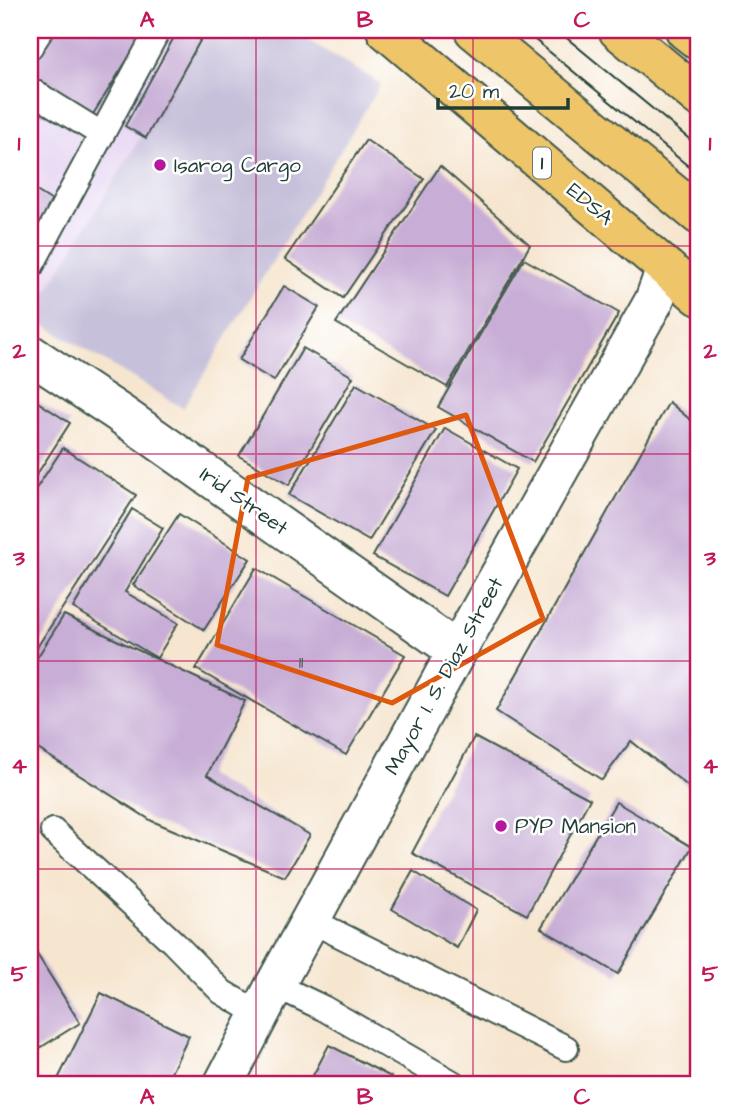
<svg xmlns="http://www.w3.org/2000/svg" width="729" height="1115" viewBox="0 0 729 1115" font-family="'Architects Daughter',sans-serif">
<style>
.built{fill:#e4d3f2}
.industrial{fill:#c6c0da}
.building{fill:#c8aed6}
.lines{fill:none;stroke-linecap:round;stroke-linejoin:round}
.lane-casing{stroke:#3f564b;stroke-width:28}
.street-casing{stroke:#3f564b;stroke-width:42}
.primary-casing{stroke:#3f564b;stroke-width:42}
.highway-casing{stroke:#3f564b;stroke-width:42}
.lane{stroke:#fff;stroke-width:24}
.street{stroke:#fff;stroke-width:38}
.primary{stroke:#eec569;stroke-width:38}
.highway{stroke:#eec569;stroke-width:38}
.tram{stroke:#1f3d34;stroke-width:2}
.marked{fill:none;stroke:#de580e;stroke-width:5;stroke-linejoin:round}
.grid{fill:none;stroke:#c2185b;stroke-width:2;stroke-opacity:0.55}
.poi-dot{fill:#b5179e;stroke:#fff;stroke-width:2.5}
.labels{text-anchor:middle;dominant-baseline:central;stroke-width:5;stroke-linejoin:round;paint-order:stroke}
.number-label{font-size:18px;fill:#49595c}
.shield{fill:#fff;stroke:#627771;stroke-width:2}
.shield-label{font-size:19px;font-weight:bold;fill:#1f3d34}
.poi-label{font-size:21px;fill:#1f3d34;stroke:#fff;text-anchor:start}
.street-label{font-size:21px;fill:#1f3d34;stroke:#fff}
.neatline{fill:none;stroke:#c2185b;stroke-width:2.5}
.grid-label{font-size:23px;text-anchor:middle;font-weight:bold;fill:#c2185b}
</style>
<rect width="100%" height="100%" fill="#fff"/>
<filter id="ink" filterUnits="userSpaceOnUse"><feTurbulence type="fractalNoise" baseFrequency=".0143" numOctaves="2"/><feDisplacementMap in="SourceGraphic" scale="14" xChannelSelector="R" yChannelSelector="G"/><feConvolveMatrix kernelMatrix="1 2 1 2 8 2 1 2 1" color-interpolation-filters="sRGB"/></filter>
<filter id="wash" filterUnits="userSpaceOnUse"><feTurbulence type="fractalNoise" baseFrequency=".00686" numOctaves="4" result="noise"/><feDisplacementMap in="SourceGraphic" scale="28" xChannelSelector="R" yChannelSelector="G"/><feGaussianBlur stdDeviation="1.57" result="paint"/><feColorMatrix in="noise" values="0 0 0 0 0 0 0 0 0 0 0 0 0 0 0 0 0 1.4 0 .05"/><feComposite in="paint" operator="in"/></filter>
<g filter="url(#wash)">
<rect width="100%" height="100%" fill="#f6e6d0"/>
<path class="built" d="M30,30h176l-175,287 -1,-1z"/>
<path class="industrial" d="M206,30h85l90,54 -198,324 -152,-91z"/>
<g id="blocks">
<g class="building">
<path d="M55,30h91l-56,89 -60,-37v-12z"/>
<path d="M178,30h28l-60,108 -21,-12z"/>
<path d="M30,95l16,10 -16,28z"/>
<path d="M366,140l58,39 -81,119 -58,-39z"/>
<path d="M440,166l90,79 -83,142 -111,-64z"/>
<path d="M30,187l24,15 -24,38z"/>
<path d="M524,259l95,54 -86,149 -95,-55z"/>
<path d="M284,286l35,21 -45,74 -35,-21z"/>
<path d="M303,348l50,29 -64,108 -50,-29z"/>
<path d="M356,384l80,46 -67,111 -80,-46z"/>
<path d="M30,397l40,26 -40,62z"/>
<path d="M669,402l30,25v368l-68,-54 -29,39 -106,-69z"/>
<path d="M445,428l72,41 -72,127 -72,-40z"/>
<path d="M63,448l73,47 -106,163v-160z"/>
<path d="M132,509l31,19 -38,64 53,31 -21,35 -84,-50z"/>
<path d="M179,514l71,45 -46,71 -71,-45z"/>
<path d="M256,568l149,87 -59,100 -150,-86z"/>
<path d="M64,615l181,86 -38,74 103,60 -25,42 -133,-56 -122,-77v-75z"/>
<path d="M474,737l116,62 -63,116 -115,-62z"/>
<path d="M616,802l76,45 -74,127 -77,-46z"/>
<path d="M413,871l63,39 -19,38 -65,-39z"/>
<path d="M30,943l50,80 -50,31z"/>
<path d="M101,993l88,43 -24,49h-110z"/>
<path d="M329,1045l62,32 -5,8h-78z"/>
</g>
</g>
</g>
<g filter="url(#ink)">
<use href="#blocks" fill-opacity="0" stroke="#3f564b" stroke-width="2"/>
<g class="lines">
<defs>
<g id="lane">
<path d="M30,47l11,-17"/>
<path d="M30,90l71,44"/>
<path d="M30,268l128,-238"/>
<path d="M53,831l120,111 49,50 37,22"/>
<path d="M310,920l256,128"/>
<path d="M275,985l48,23 133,77"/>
</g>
<g id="street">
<path d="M30,354l89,59 338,238"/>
<path d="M223,1085l52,-100 182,-334 197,-350 12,-33"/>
</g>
<g id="primary">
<path d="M386,30l313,266"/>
<path d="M685,30l14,11"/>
</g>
<g id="highway">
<path d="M474,30l225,185"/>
<path d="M618,30l81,67"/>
</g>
</defs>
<use href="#lane" class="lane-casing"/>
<use href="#street" class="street-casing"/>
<use href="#primary" class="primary-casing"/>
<use href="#highway" class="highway-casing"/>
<use href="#lane" class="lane"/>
<use href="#street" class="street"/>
<use href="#primary" class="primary"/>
<use href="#highway" class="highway"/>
<g class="tram">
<path d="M523,30l176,145"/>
<path d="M557,30l142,117"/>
</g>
</g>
</g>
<path class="marked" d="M466,415l77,204 -151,84 -175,-58 31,-167z"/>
<path class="grid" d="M256,30v1055M473,30v1055M30,246h669M30,454h669M30,661h669M30,869h669"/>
<g class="poi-dot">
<circle cx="160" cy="165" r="7"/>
<circle cx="501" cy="826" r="7"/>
</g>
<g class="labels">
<g class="number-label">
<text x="301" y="662">11</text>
</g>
<rect class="shield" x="533" y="147.5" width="18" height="31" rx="5"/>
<g class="shield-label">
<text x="542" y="163">1</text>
</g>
<g class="poi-label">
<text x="174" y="165">Isarog Cargo</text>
<text x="515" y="826">PYP Mansion</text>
</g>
<g class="street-label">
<text transform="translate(590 204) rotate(40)">EDSA</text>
<text transform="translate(244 501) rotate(35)">Irid Street</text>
<text transform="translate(444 676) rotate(-61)">Mayor I. S. Diaz Street</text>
</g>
</g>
<rect width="729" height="1115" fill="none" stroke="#fff" stroke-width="77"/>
<path d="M438 98v10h130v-10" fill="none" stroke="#1f3d34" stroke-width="3.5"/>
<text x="449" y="98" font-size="21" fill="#1f3d34" stroke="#ffffff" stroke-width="5" paint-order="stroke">20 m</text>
<rect x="38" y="38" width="652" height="1038" class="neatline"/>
<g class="grid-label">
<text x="147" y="27">A</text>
<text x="365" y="27">B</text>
<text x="582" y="27">C</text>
<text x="19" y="150">1</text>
<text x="710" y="150">1</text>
<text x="19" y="358">2</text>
<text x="710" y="358">2</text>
<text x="19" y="565">3</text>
<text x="710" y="565">3</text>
<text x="19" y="773">4</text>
<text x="710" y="773">4</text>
<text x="19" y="981">5</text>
<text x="710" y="981">5</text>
<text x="147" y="1104">A</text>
<text x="365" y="1104">B</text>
<text x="582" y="1104">C</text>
</g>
</svg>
